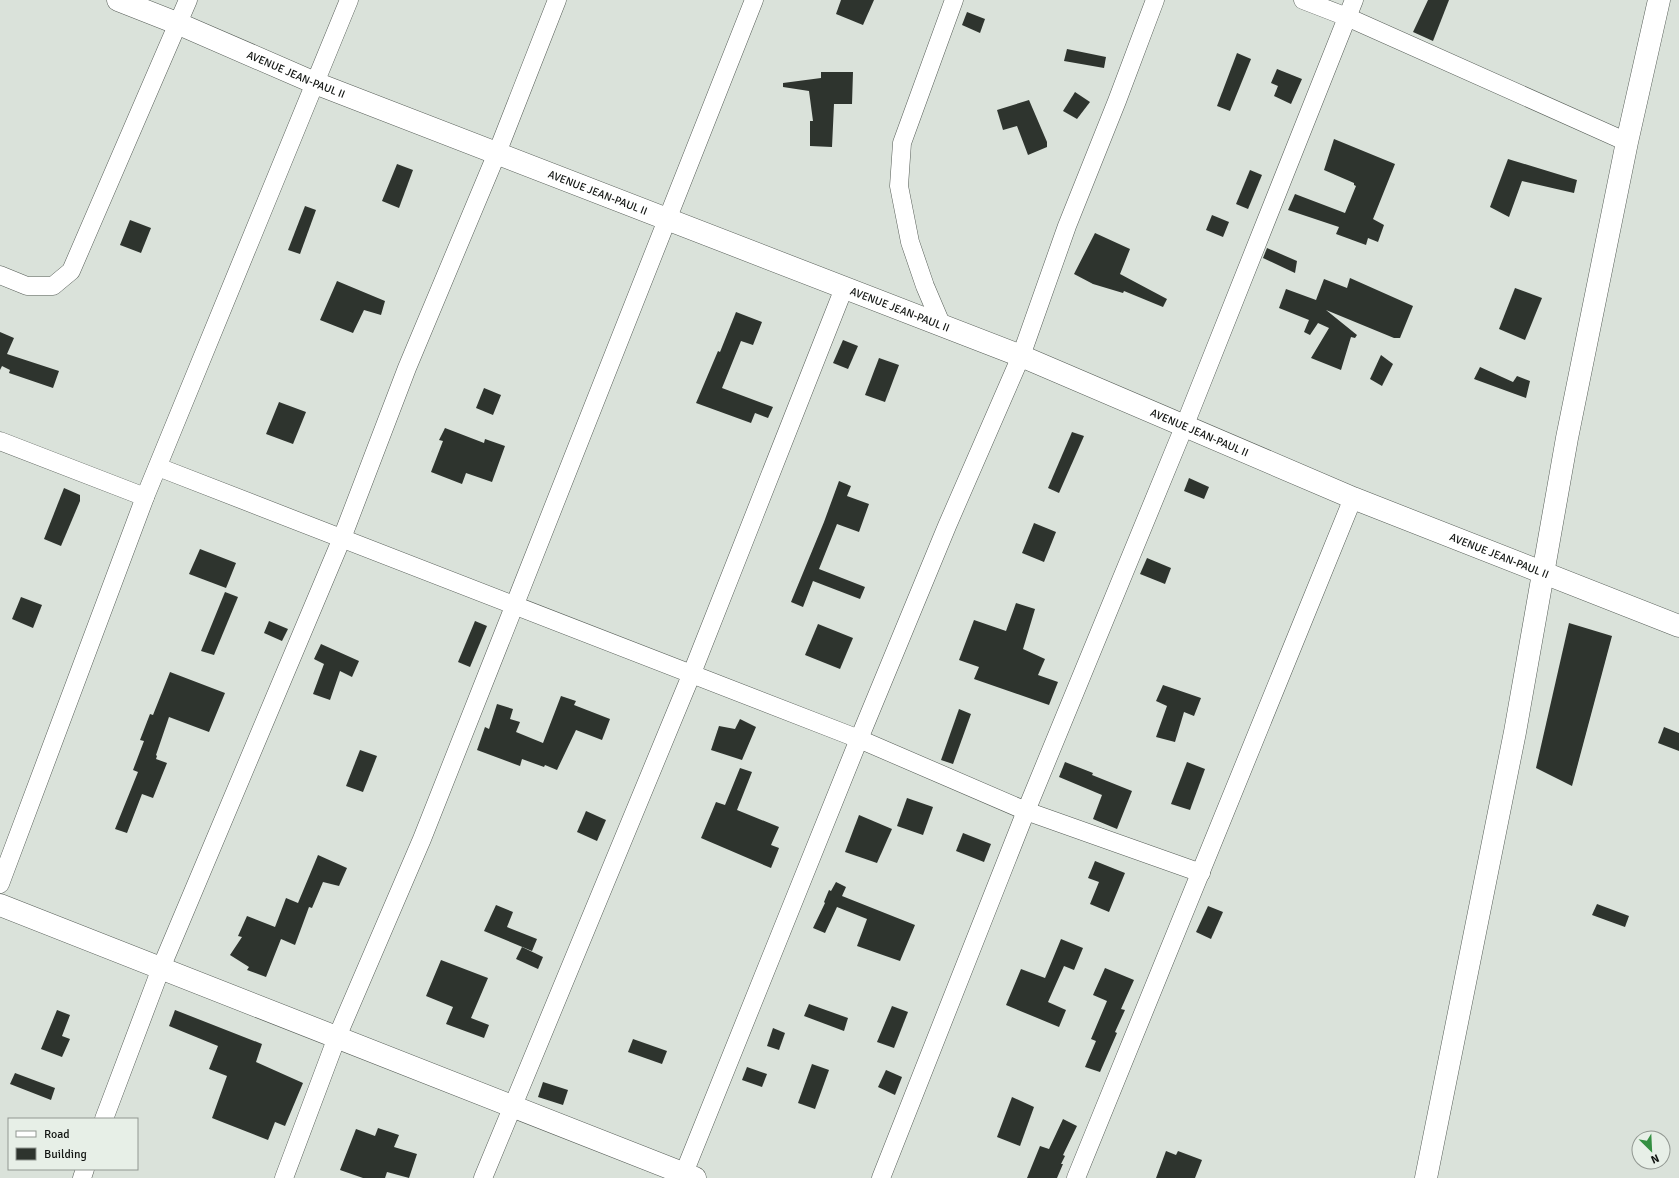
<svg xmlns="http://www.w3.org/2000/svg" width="1679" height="1178" viewBox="0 0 1679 1178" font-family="Signika,sans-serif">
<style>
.building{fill:#2e342e}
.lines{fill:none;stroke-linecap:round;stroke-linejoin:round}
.street-casing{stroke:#565d57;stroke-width:19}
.secondary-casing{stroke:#565d57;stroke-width:23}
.street{stroke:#fff;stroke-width:18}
.secondary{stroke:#fff;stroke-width:22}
.labels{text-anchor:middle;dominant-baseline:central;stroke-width:4;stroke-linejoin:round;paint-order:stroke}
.street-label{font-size:11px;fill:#111411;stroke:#e7efe7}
</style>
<rect width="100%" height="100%" fill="#dae2da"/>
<g class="building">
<path d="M841,0h33l-11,25 -27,-11z"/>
<path d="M1428,0h21l-16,41 -20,-9z"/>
<path d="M967,12l18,7 -5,14 -18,-8z"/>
<path d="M1067,49l39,8 -2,11 -40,-7z"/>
<path d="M1237,53l14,6 -21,52 -13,-5z"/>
<path d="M1277,69l25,10 -11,25 -17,-8 4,-10 -7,-3z"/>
<path d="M821,72h32l-1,32h-18l-2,43 -22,-1v-25h3l-4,-30 -26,-4v-4l38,-5z"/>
<path d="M1075,92l15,10 -13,17 -14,-8z"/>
<path d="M1029,100l18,42v5l-19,8 -11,-29 -14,4 -6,-20z"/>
<path d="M1334,139l61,25 -22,55 11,6 -6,17 -10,-4 -2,7 -30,-11 3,-7 -51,-17 7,-16 50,19 11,-27 -2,-1v-2l-30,-13z"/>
<path d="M1508,159l69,21 -3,13 -52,-12 -13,36 -19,-10z"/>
<path d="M397,164l16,6 -14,38 -17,-7z"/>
<path d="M1250,170l12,5 -14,34 -12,-5z"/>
<path d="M305,206l11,4 -16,44 -12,-4z"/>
<path d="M1212,215l17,7 -6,15 -17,-7z"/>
<path d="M130,220l21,8 -10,25 -21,-8z"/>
<path d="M1095,233l35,16 -10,25 47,25 -4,8 -39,-16 -1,2 -30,-9 -19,-10z"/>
<path d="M1267,248l30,13 -2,12 -32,-15z"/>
<path d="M1350,278l63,28 -13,32h-6l-68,-28 31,25 -2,3 -4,-1 -10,33 -30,-12 18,-30 -11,-5 -8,12 -6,-3 5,-12 -30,-12 7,-19 30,11 8,-21 23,9z"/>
<path d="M337,281l48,20 -4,14 -17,-5 -11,23 -33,-13z"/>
<path d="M1515,288l27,10 -17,42 -26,-11z"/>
<path d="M736,312l26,10 -9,23 -12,-4 -19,47 51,19 -5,11 -13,-5 -4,10 -55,-20 22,-52 2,1z"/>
<path d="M0,332l14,6 -7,16 52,17 -6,17 -44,-15 1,-3 -8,-4 -2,4z"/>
<path d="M843,340l15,6 -10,23 -15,-6z"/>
<path d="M1381,355l12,9 -11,22 -12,-7z"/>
<path d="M879,358l20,7 -14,37 -20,-7z"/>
<path d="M1480,367l33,15 4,-6 13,5 -4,17 -52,-19z"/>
<path d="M484,388l17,7 -8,20 -17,-7z"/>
<path d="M279,402l27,10 -13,32 -27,-10z"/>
<path d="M445,428l39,15 1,-4 20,7 -13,36 -26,-9 -4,11 -31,-12 12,-31 -4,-1z"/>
<path d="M1072,432l12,4 -25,57 -11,-5z"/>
<path d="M1189,478l20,9 -5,12 -20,-8z"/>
<path d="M839,481l12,5 -4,10 22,8 -10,28 -22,-8 -18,45 46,18 -5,12 -47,-18 -10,26 -12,-5 33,-80z"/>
<path d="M64,488l16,7v6l-19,45 -17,-7z"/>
<path d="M1034,523l22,9 -12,30 -22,-9z"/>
<path d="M200,549l36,14 -10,25 -37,-14z"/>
<path d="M1147,558l24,10 -6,16 -25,-10z"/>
<path d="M225,592l13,5 -24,58 -13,-4z"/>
<path d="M21,597l21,8 -9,23 -21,-9z"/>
<path d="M1016,603l19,6 -12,40 22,10 -7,16 20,7 -9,23 -75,-26 5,-12 -20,-7 15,-40 32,11z"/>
<path d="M269,621l19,8 -6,12 -18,-8z"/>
<path d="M475,621l12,5 -17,41 -12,-5z"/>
<path d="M1569,623l43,13 -40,150 -36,-18z"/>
<path d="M818,624l35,14 -13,31 -35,-14z"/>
<path d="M321,644l38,17 -7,16 -12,-6 -10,29 -17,-6 11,-30 -10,-5z"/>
<path d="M170,672l55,21 -16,39 -40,-15 -13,38 1,1 -1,3 11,4 -14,35 -11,-4 -15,39 -12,-4 23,-57 -5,-2 11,-29 -4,-1 10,-26 3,1z"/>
<path d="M1163,685l38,13 -7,18 -10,-4 -9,30 -19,-5 11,-31 -11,-5z"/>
<path d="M561,696l15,5 -2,4 36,14 -8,21 -26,-10 -19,40 -12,-5 -1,2 -22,-8 -2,7 -43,-16 8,-23 4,2 8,-25 16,5 -3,10 10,3 -4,10 27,11z"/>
<path d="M959,709l12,5 -18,50 -12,-4z"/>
<path d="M740,719l16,8 -14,33 -31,-10 8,-24 16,3z"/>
<path d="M1664,727l15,6v18l-21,-8z"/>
<path d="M360,750l17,6 -14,36 -17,-6z"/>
<path d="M1065,762l28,11 -1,2 40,16 -15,38 -24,-10 9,-24 -43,-18z"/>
<path d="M1187,762l18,7 -15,41 -19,-6z"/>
<path d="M740,768l12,4 -15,38 42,17 -8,18 8,3 -8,20 -70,-30 15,-36 9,3z"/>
<path d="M907,798l26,9 -10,28 -26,-9z"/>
<path d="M586,811l20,9 -9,21 -20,-9z"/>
<path d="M859,815l33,14 -15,34 -32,-11z"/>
<path d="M963,833l28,11 -7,18 -28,-11z"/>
<path d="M318,855l29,13 -8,18 -16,-4 -11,26 -3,-1 -14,38 -14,-6 -15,38 -19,-7 2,-3 -19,-12 12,-18 -4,-1 9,-20 28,11 11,-29 12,5z"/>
<path d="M1095,861l30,12 -16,39 -19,-8 9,-22 -11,-4z"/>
<path d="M836,882l10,5 -4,9 73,29 -15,36 -43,-15 10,-27 -30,-12 -12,26 -12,-5 12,-25 -1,-1 5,-12 2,1z"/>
<path d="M1597,904l32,12 -4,11 -33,-12z"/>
<path d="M496,905l17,7 -6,15 30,12 -5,12 -48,-20z"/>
<path d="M1208,906l15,6 -12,27 -15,-7z"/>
<path d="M1061,939l22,9 -9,22 -10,-4 -16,36 18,8 -7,17 -53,-22 15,-36 24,9z"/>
<path d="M522,947l21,10 -5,12 -22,-10z"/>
<path d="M441,960l47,18 -17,40 18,7 -5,13 -38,-14 7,-17 -27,-11z"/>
<path d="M1105,968l29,12 -13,29 4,1 -10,22 2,1 -17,39 -15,-5 11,-26 -5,-2 16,-38 -14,-6z"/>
<path d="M809,1004l39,14 -4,13 -40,-15z"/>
<path d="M892,1006l16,6 -14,36 -17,-6z"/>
<path d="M57,1010l13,5 -8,21 8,3 -8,18 -21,-8z"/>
<path d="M175,1010l87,34 -6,18 47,21 -18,43 -10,-4 -7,18 -56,-22 15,-42 -18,-7 9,-23 -49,-20z"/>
<path d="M773,1028l12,5 -6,17 -12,-4z"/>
<path d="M633,1039l34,12 -5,13 -34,-12z"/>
<path d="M812,1064l17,6 -14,39 -17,-6z"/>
<path d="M747,1067l20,7 -5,13 -20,-7z"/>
<path d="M886,1070l16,7 -7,18 -17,-8z"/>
<path d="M15,1073l40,15 -4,12 -41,-16z"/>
<path d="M543,1082l25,8 -5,15 -25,-8z"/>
<path d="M1012,1097l22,10 -14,39 -23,-9z"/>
<path d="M1063,1119l14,7 -14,29 2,1 -4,8h2l-6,14h-30l13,-32 9,3z"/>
<path d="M378,1128l21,7 -5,12 23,7 -8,24 -22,-6 -2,6h-22l-23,-8 16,-41 19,7z"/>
<path d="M1166,1151l10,4 2,-4 24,9 -7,18h-39z"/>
</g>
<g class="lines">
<defs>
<g id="street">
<path d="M1303,0l44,17 280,125"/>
<path d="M0,275l27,11h26l18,-15 117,-271"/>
<path d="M942,326l-17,-40 -15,-44 -11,-56 3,-43 52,-143"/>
<path d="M0,441l145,56"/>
<path d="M158,467l701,272 167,72 175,62"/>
<path d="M0,884l145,-387 204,-497"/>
<path d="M104,1119l57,-151 181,-430 65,-170 90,-215 60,-153"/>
<path d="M82,1178l3,-9"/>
<path d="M284,1178l53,-141 85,-198 332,-839"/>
<path d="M483,1178l209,-505 152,-385"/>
<path d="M682,1178l177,-439 88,-213 74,-170 46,-130 50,-125 38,-101"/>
<path d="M881,1178l145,-367 158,-384 170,-427"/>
<path d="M1076,1178l277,-680"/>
</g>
<g id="secondary">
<path id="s1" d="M118,0l61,24 136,59 706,273 332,142 326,128"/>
<path d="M0,905l695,273"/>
<path d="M1426,1178l89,-446 52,-294 60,-296 32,-142"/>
</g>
</defs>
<use href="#street" class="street-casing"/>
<use href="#secondary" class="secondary-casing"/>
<use href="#street" class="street"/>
<use href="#secondary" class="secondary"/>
</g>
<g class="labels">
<g class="street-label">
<text stroke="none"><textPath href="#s1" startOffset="193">AVENUE JEAN-PAUL II</textPath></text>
<text stroke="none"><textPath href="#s1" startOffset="517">AVENUE JEAN-PAUL II</textPath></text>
<text stroke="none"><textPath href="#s1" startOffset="841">AVENUE JEAN-PAUL II</textPath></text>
<text stroke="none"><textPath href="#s1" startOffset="1165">AVENUE JEAN-PAUL II</textPath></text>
<text stroke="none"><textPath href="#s1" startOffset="1489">AVENUE JEAN-PAUL II</textPath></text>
</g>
</g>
<rect x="8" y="1118" width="130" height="52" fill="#e7efe7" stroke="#919791"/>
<rect x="16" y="1131" width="20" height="6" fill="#ffffff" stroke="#919791"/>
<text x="44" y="1138" font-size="12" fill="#111411">Road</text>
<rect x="16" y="1148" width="20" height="12" fill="#2e342e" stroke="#919791"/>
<text x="44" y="1158" font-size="12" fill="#111411">Building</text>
<g transform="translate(1651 1150) rotate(156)"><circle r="19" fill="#e7efe7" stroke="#919791"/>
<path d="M0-3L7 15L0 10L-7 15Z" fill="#338f41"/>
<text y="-6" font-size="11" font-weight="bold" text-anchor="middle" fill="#111411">N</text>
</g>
</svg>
